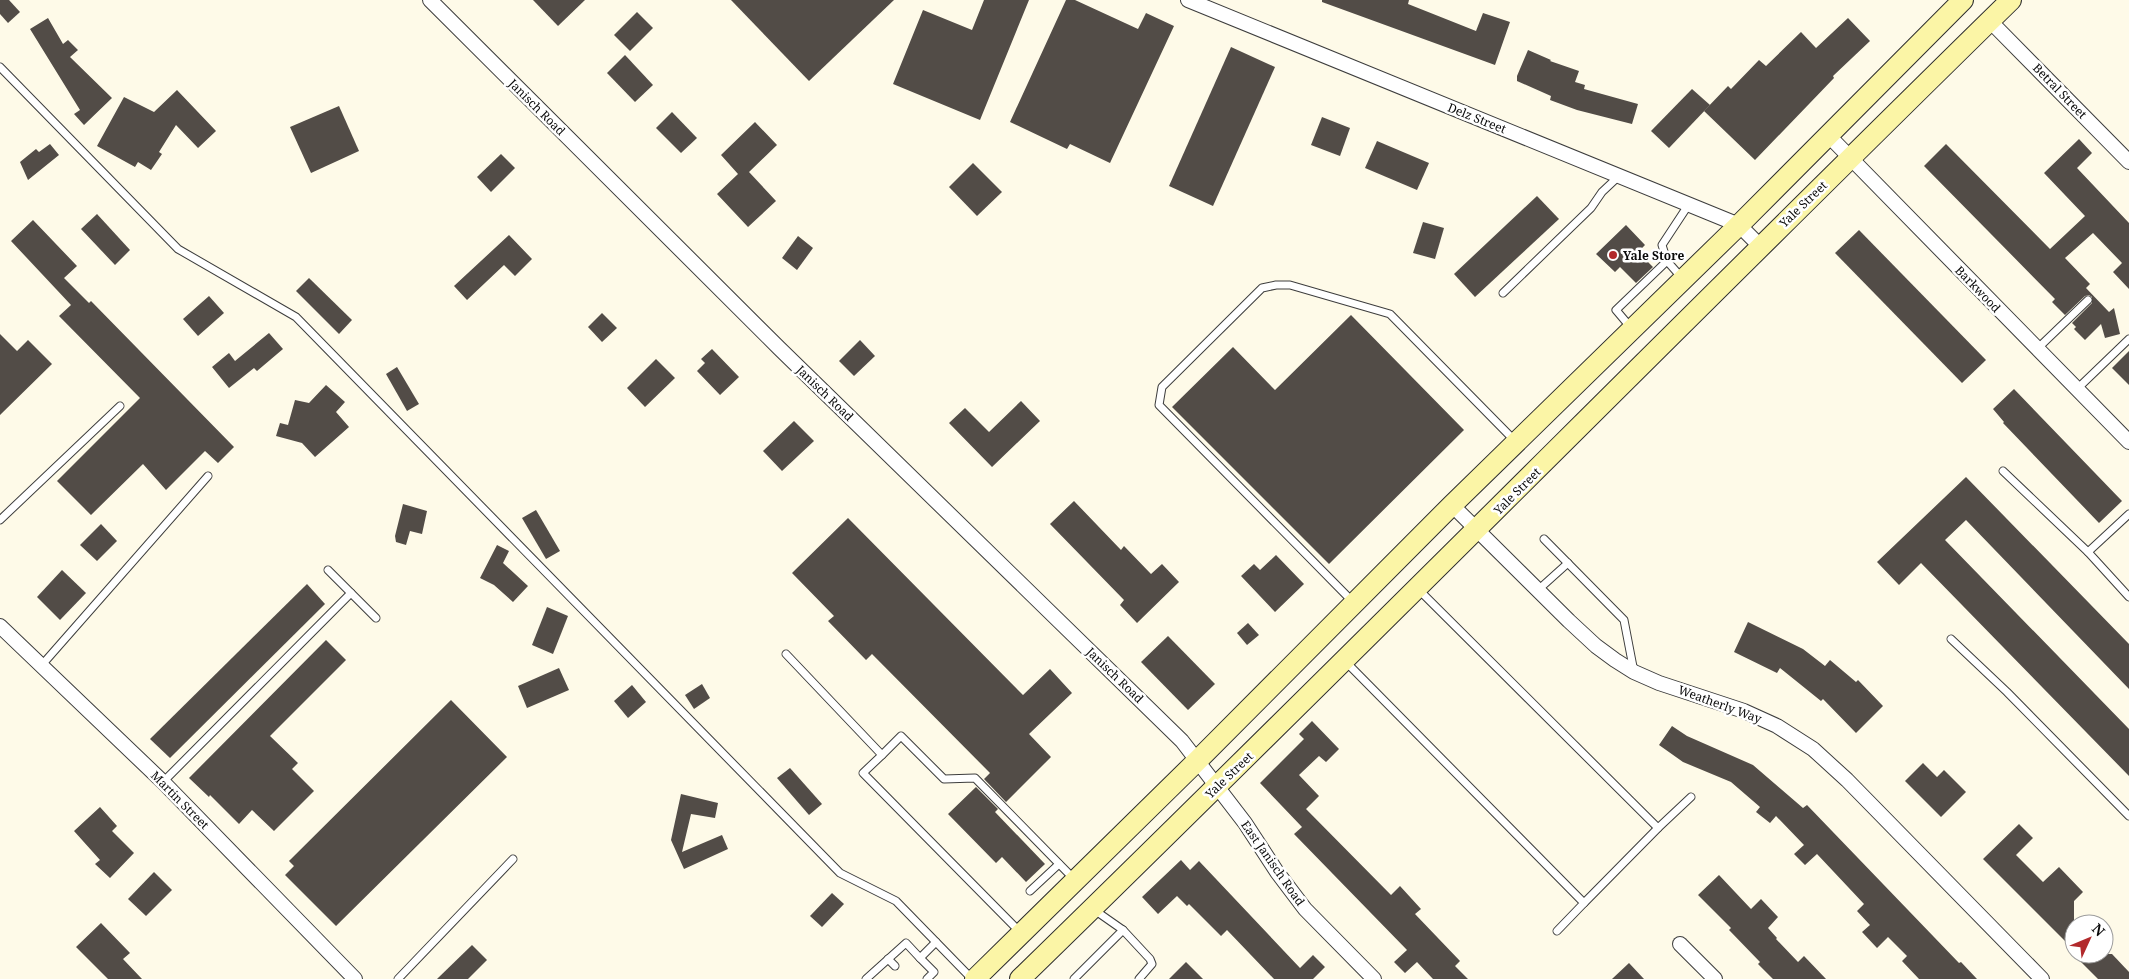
<svg xmlns="http://www.w3.org/2000/svg" width="2129" height="979" viewBox="0 0 2129 979" font-family="'Noto Serif',serif">
<style>
.building{fill:#524c47}
.lines{fill:none;stroke-linecap:round;stroke-linejoin:round}
.service-casing{stroke:#3d3d3d;stroke-width:9}
.minor-casing{stroke:#3d3d3d;stroke-width:16}
.secondary-casing{stroke:#2c2c2c;stroke-width:22}
.service{stroke:#fff;stroke-width:7}
.minor{stroke:#fff;stroke-width:14}
.secondary{stroke:#fbf5a6;stroke-width:20}
.poi-dot{fill:#b22a2c;stroke:#fff;stroke-width:2}
.labels{text-anchor:middle;dominant-baseline:central;stroke-width:5;stroke-linejoin:round;paint-order:stroke}
.street-label{font-size:12px;fill:#0a0a0a;stroke:#fff}
.poi-label{font-size:12px;font-weight:bold;fill:#0a0a0a;stroke:#fff;text-anchor:start}
</style>
<rect width="100%" height="100%" fill="#fefae8"/>
<g class="building">
<path d="M0,0h9l11,12 -12,11 -8,-9z"/>
<path d="M533,0h52l-27,26z"/>
<path d="M731,0h163l-85,81z"/>
<path d="M984,0h45l-49,120 -87,-36 30,-74 49,20z"/>
<path d="M1066,0h9l63,29 8,-16 28,13 -64,137 -40,-19 -3,5 -57,-27z"/>
<path d="M1322,0h87l-1,4 68,27 7,-18 27,9 -15,43 -173,-63z"/>
<path d="M637,12l16,16 -23,23 -16,-16z"/>
<path d="M48,18l15,26 5,-4 10,10 -8,7 42,41 -28,27 -10,-11 6,-4 -50,-81z"/>
<path d="M1848,18l22,23 -37,35 1,2 -79,82 -51,-49 24,-25 3,3 28,-29 7,6 35,-34 15,16z"/>
<path d="M1231,47l44,20 -62,139 -44,-20z"/>
<path d="M1528,50l23,10 -1,1 29,10 -4,11 10,3 -1,4 54,15 -6,20 -55,-14 -27,-10 1,-4 -34,-15v-5z"/>
<path d="M625,55l28,30 -18,17 -28,-29z"/>
<path d="M1692,89l18,16 -41,43 -18,-17z"/>
<path d="M177,90l39,41 -18,17 -22,-23 -17,27 3,2 -11,16 -13,-8 -3,5 -38,-21 27,-49 30,15z"/>
<path d="M339,106l20,45 -48,22 -21,-46z"/>
<path d="M672,112l25,26 -16,15 -25,-25z"/>
<path d="M1322,117l28,11 -10,28 -29,-11z"/>
<path d="M755,122l22,23 -28,27 27,29 -28,26 -31,-33 21,-20 -17,-19z"/>
<path d="M2079,139l13,14 -15,15 52,55v66l-16,-17 9,-9 -29,-30 -28,25 25,26 -4,4 23,24 5,-4 6,26 -15,4 -4,-14 -16,16 -11,-11 2,-2 -4,-4 20,-20v-6l-3,-2 -4,1 -20,19 -13,-13 3,-3 -131,-133 22,-22 104,105 35,-33 -41,-43z"/>
<path d="M1377,141l52,22 -12,27 -52,-22z"/>
<path d="M50,144l9,11 -31,25 -8,-18 16,-13 3,3z"/>
<path d="M501,154l14,14 -24,24 -14,-15z"/>
<path d="M973,163l29,29 -25,24 -28,-29z"/>
<path d="M1537,196l22,23 -84,78 -21,-23z"/>
<path d="M97,214l33,36 -15,15 -34,-36z"/>
<path d="M33,220l44,46 -13,12 25,25 2,-2 143,146 -16,16 -13,-12 -39,39 -23,-26 -52,51 -34,-34 83,-83 -81,-82 12,-11 -60,-64z"/>
<path d="M1423,222l21,6 -9,31 -22,-6z"/>
<path d="M1626,225l19,20 -7,7 15,15 -17,16 -16,-16 -5,5 -19,-18z"/>
<path d="M1859,230l127,130 -24,23 -127,-130z"/>
<path d="M509,235l23,24 -17,17 -11,-11 -37,35 -13,-14z"/>
<path d="M798,236l15,12 -16,22 -15,-12z"/>
<path d="M309,278l43,42 -13,14 -43,-43z"/>
<path d="M209,296l15,17 -26,23 -15,-17z"/>
<path d="M602,313l15,15 -15,14 -14,-15z"/>
<path d="M1351,315l113,115 -135,134 -157,-157 61,-60 42,43z"/>
<path d="M269,333l14,16 -26,22 -3,-3 -25,20 -17,-21 17,-14 6,8z"/>
<path d="M0,334l17,17 11,-11 24,24 -52,51z"/>
<path d="M860,340l15,16 -21,20 -15,-15z"/>
<path d="M712,349l27,28 -19,18 -23,-24 8,-8 -4,-4z"/>
<path d="M2129,351v34l-17,-17z"/>
<path d="M656,359l19,19 -30,29 -18,-19z"/>
<path d="M397,367l22,37 -12,7 -21,-37z"/>
<path d="M326,385l19,17 -9,10 13,15 -34,30 -13,-14 -26,-7 4,-13 8,2 7,-25 14,3z"/>
<path d="M2014,389l108,112 -23,22 -96,-100 1,-1 -11,-13z"/>
<path d="M1021,401l19,20 -48,46 -43,-44 16,-15 24,24z"/>
<path d="M794,421l20,20 -32,30 -19,-20z"/>
<path d="M1966,477l163,167v45l-163,-169 -21,20 184,189v47l-208,-213 -22,22 -22,-23z"/>
<path d="M1074,501l47,49 3,-4 27,28 11,-10 17,18 -42,41 -17,-18 4,-5 -74,-76z"/>
<path d="M403,504l24,7 -5,23 -12,-3 -4,14 -10,-3 -1,-6z"/>
<path d="M536,510l24,41 -14,8 -24,-41z"/>
<path d="M848,518l175,177 27,-26 22,24 -43,41 22,23 -45,45 -22,-23 6,-6 -118,-119 -6,6 -38,-39 6,-5 -42,-43z"/>
<path d="M101,524l16,17 -20,20 -17,-16z"/>
<path d="M497,545l12,6 -6,12 25,23 -15,16 -19,-17 -14,-7z"/>
<path d="M1276,555l28,29 -29,28 -34,-36 13,-12 6,6z"/>
<path d="M62,570l24,23 -26,27 -23,-23z"/>
<path d="M307,584l18,20 -155,154 -20,-19z"/>
<path d="M547,607l21,9 -15,38 -21,-9z"/>
<path d="M1748,622l55,27 22,17 5,-6 26,22 2,-2 25,26 -27,27 -33,-34 -2,2 -41,-33 -3,5 -43,-21z"/>
<path d="M1248,623l11,12 -12,10 -10,-12z"/>
<path d="M1168,636l47,48 -27,26 -47,-48z"/>
<path d="M326,640l20,20 -76,76 28,27 -6,6 22,22 -40,40 -22,-21 -13,14 -29,-29 -1,2 -20,-19z"/>
<path d="M559,668l10,22 -42,18 -9,-22z"/>
<path d="M702,684l8,14 -16,11 -9,-14z"/>
<path d="M632,685l14,17 -18,16 -14,-17z"/>
<path d="M451,700l56,57 -171,169 -51,-51 9,-9 -5,-5z"/>
<path d="M1312,721l27,28 -13,13 -7,-6 -20,19 20,21 -13,13 85,86 9,-9 21,23 -6,5 45,47 -5,5 13,13h-35l-16,-17 -12,11 -11,-11 13,-12 -113,-116 8,-7 -42,-44 44,-44 -5,-5z"/>
<path d="M1672,726l15,10 66,29 50,43 4,-3 152,158 2,-1 16,17h-58l-17,-18 5,-5 -19,-19 -11,11 -15,-16 8,-7 -13,-14 7,-7 -47,-50 -12,11 -11,-11 10,-9 -28,-29 -6,7 -14,-11 4,-5 -29,-25 -48,-20 -24,-17z"/>
<path d="M1923,763l14,14 7,-7 22,22 -25,25 -36,-36z"/>
<path d="M790,768l32,36 -13,11 -32,-37z"/>
<path d="M976,787l22,22 -3,3 50,52 -19,18 -24,-25 -6,6 -48,-49z"/>
<path d="M681,794l37,9 -3,15 -24,-4 -9,38 40,-17 6,14 -44,20 -13,-29z"/>
<path d="M100,807l17,19 -5,5 22,22 -24,25 -15,-14 5,-4 -26,-29z"/>
<path d="M2019,824l14,14 -17,17 27,27 16,-15 24,25 -9,9v49l-91,-91z"/>
<path d="M1181,860l9,10 9,-9 101,107 13,-13 12,12 -12,12h-39l-47,-49 -6,6 -32,-32 -2,2 -10,-10 -19,18 -16,-17z"/>
<path d="M154,872l18,18 -26,26 -18,-17z"/>
<path d="M1719,875l32,34 10,-10 17,18 -10,11 9,10 -1,1 22,23 6,-6 22,23h-53l-15,-15 2,-2 -31,-32 2,-2 -33,-33z"/>
<path d="M832,893l12,11 -22,23 -12,-11z"/>
<path d="M101,923l29,30 -7,6 19,20h-34l-32,-32z"/>
<path d="M472,945l15,15 -19,19h-31z"/>
<path d="M2073,954h39l17,18v7h-31z"/>
<path d="M1186,962l17,17h-34z"/>
<path d="M1629,963l15,16h-32z"/>
</g>
<g class="lines">
<defs>
<g id="service">
<path d="M0,67l178,182 118,68 544,556 56,28 76,78"/>
<path d="M1667,261l15,17"/>
<path d="M1503,293l88,-85 11,-16 17,-16"/>
<path d="M1632,329l-16,-19 51,-49 -5,-16 27,-41"/>
<path d="M2037,349l51,-49"/>
<path d="M2077,389l52,-50"/>
<path d="M2003,471l85,81"/>
<path d="M2129,514l-41,38 41,45"/>
<path d="M0,520l120,-114"/>
<path d="M1544,539l80,81 10,52"/>
<path d="M328,570l48,48"/>
<path d="M1418,589l240,239 33,-31"/>
<path d="M1538,590l30,-27"/>
<path d="M1354,603l-195,-198 3,-18 100,-99 14,-3h14l100,29 126,128"/>
<path d="M1951,639l56,53 122,124"/>
<path d="M786,654l96,101 -19,18 158,160"/>
<path d="M1345,661l239,242 -27,28"/>
<path d="M41,666l167,-190"/>
<path d="M882,755l19,-19 43,43 31,-1 99,101"/>
<path d="M163,782l188,-189"/>
<path d="M1030,891l29,-27"/>
<path d="M1584,903l74,-75"/>
<path d="M1093,909l30,21 27,29 2,5 -13,15"/>
<path d="M920,958l14,14 -7,7"/>
<path d="M888,959l7,7"/>
<path d="M398,979l115,-120"/>
<path d="M866,979l40,-36 14,15 16,-16"/>
<path d="M1074,979l49,-49"/>
</g>
<g id="minor">
<path d="M430,0l349,348 403,393 63,82 32,49 28,37 69,70"/>
<path d="M1188,0l551,225 21,21"/>
<path d="M1990,21l139,141"/>
<path d="M1828,135l301,307"/>
<path d="M1452,505l117,116 27,25 19,14 19,12 25,11 85,28 33,15 36,23 34,31 195,199"/>
<path d="M0,626l163,156 192,197"/>
<path d="M1680,944l35,35"/>
</g>
<g id="secondary">
<path d="M975,979l222,-218 255,-256 287,-280 224,-225"/>
<path d="M1020,979c333,-324 659,-654 991,-979"/>
</g>
</defs>
<use href="#service" class="service-casing"/>
<use href="#minor" class="minor-casing"/>
<use href="#secondary" class="secondary-casing"/>
<use href="#service" class="service"/>
<use href="#minor" class="minor"/>
<use href="#secondary" class="secondary"/>
</g>
<circle class="poi-dot" cx="1613" cy="255" r="5"/>
<g class="labels">
<g class="street-label">
<text transform="translate(2060 91) rotate(46)">Betral Street</text>
<text transform="translate(537 107) rotate(45)">Janisch Road</text>
<text transform="translate(1477 118) rotate(22)">Delz Street</text>
<text transform="translate(1803 204) rotate(-44)">Yale Street</text>
<text transform="translate(1978 289) rotate(46)">Barkwood</text>
<text transform="translate(825 393) rotate(44)">Janisch Road</text>
<text transform="translate(1517 491) rotate(-45)">Yale Street</text>
<text transform="translate(1115 675) rotate(44)">Janisch Road</text>
<text transform="translate(1720 704) rotate(20)">Weatherly Way</text>
<text transform="translate(1229 775) rotate(-44)">Yale Street</text>
<text transform="translate(180 800) rotate(45)">Martin Street</text>
<text transform="translate(1273 863) rotate(55)">East Janisch Road</text>
</g>
<g class="poi-label">
<text x="1623" y="255">Yale Store</text>
</g>
</g>
<g transform="translate(2089 939) rotate(46)"><circle r="24" fill="#ffffff" stroke="#9d9d9d"/>
<path d="M0-4L9 19L0 12L-9 19Z" fill="#b22a2c"/>
<text y="-8" font-size="14" font-weight="bold" text-anchor="middle" fill="#0a0a0a">N</text>
</g>
</svg>
